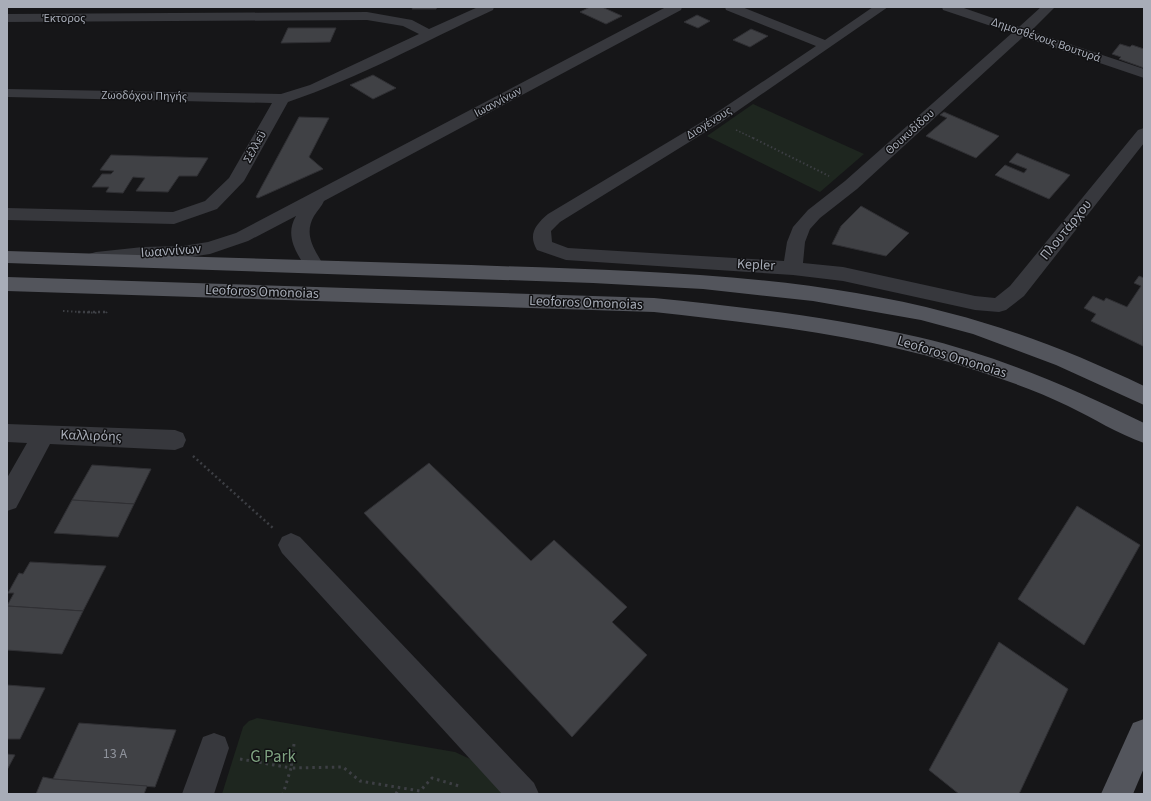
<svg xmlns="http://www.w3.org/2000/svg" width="1151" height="801" viewBox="0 0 1151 801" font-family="'Source Sans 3',sans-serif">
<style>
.green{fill:#1e261f}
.building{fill:#404145;stroke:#303034}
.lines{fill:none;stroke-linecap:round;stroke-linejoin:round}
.path-far3{stroke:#3d3f44;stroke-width:1.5;stroke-dasharray:1.5 2;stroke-linecap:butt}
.path-far2{stroke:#3d3f44;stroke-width:2;stroke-dasharray:1.5 2.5;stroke-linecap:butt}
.path-far1{stroke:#3d3f44;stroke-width:2.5;stroke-dasharray:2 3;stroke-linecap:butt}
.path{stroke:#3d3f44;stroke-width:3;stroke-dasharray:2.5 4;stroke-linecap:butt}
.minor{fill:#37383d;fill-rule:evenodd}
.major{fill:#53555c;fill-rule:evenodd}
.labels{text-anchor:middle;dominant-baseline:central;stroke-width:3;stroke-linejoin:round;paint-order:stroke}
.far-street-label{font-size:12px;fill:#a8adb8;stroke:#111113}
.street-label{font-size:14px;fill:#a8adb8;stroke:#111113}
.near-number-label{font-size:14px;fill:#8e929b}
.near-park-label{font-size:17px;fill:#7fa381;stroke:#111113}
</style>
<rect width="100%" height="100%" fill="#161618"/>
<g class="green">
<path d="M753,104l111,50 -44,38 -113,-56z"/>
<path d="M257,718l198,34 26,12 33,30h-292l21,-67 6,-6z"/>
</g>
<g class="building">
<path d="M413,7h24l-1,2h-24z"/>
<path d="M590,7h12l20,9 -16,8 -26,-12z"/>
<path d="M697,15l13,6 -12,7 -14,-6z"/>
<path d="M288,28h48l-6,14 -49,1z"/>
<path d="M751,29l17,7 -18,11 -17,-7z"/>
<path d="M1120,44l10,3 2,-2 12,4v19l-25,-9 2,-2 -9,-3z"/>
<path d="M373,75l23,13 -23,11 -23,-14z"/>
<path d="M944,112l55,24 -23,22 -50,-22 21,-18 -7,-3z"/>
<path d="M299,117l30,1 -20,39 14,12 -65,29 -2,-1z"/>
<path d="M1017,153l53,22 -21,24 -54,-24 10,-10 19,8 3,-4 -18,-7z"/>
<path d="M111,155l97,3 -11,18h-18l-11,16 -32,-1 9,-13 -12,-1 -10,16 -17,-1 3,-5h-17l10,-13h9l3,-3 -14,-1z"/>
<path d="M861,206l48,27 -23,23 -54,-12 9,-18z"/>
<path d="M1139,276l5,2 -1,68 -52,-25 5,-7 -12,-6 9,-12 11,5 2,-3 21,9 14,-21 -7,-3z"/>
<path d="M429,463l102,98 23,-21 73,67 -15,15 35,33 -75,82 -208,-224z"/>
<path d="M92,465l59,4 -17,35 -62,-4z"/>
<path d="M72,500l62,4 -16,33 -64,-4z"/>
<path d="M1077,506l63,39 -56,100 -66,-46z"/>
<path d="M30,562l76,4 -23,45 -76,-5 7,-13h-6l11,-20 4,1z"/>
<path d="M7,606l76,5 -21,43 -55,-4z"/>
<path d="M999,642l69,47 -49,105h-60l-30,-24z"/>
<path d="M7,685l38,3 -25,51h-13z"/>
<path d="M79,723l97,7 -21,57 -102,-8z"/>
<path d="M7,754l8,1 -8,15z"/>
<path d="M43,777l10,2 94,7 -3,8h-108z"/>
</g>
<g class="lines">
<path class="path-far3" d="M736,130l19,9"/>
<g class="path-far2">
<path d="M753,138l76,38"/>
<path d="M63,311l36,2"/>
<path d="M106,313l2,-3"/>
</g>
<g class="path-far1">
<path d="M78,312h29"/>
<path d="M193,456l80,72"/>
</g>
<g class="path">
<path d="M294,744l-3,24 52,-1 17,14 60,10 12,-13 27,8"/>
<path d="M240,759l51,9 -8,26"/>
<path d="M396,794l3,-6"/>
</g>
<g class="minor">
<path d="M478,7h16l-1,3c-68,31 -134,68 -205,92l-44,79 -27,28 -43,15 -167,-4v-12l166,4 32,-11 24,-23 43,-75 -265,-6v-8l274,5 29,-9 109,-51 -16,-8 -36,-6 -360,2v-8l360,-2 45,8 17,9z"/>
<path d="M666,7h16l-1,3 -357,191c-2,5 -7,10 -10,15 -11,19 1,34 10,50l-2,5 -7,1 -7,-1c-11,-17 -24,-35 -12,-55l-48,25 -38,13 -27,4 -40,1 -47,5 -7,-2 -2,-4 2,-4 7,-2 47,-5 40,-1 25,-4 28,-9z"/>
<path d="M725,7h17l83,33 48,-33h15l-168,116 -160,99 -9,9 1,11 16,6 216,13 3,-19 6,-15 15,-17 37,-29 167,-148 -69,-23 -1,-3h19l58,20 22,-20h14l-24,24 113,38v9l-121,-41 -166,152 -37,29 -10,11 -5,13 -2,21 40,4 132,29 20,2 15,-12 128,-156 6,-2v15l-120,153 -18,14 -7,2 -24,-2 -132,-29 -50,-6 -227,-15 -29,-10c-9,-15 -2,-25 11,-36l162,-97 106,-71 -90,-36z"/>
<path d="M7,424l168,6 8,3 3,7 -3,7 -8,3 -125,-6 -34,64 -9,3v-33l20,-35 -20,-1z"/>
<path d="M291,533l9,4 234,246 5,11h-37l-220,-241 -4,-8 4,-8z"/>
<path d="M214,733l11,4 4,11 -15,46h-32l21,-57z"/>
</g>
<g class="major">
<path d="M7,251c155,5 309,9 464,14 159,6 323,7 478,48 67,17 132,43 195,73v19l-88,-40 -83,-31 -52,-14 -108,-19 -110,-12 -110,-6 -586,-20z"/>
<path d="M7,277l647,21c89,9 177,19 264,39 78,18 154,51 226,86v20c-26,-9 -51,-25 -76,-37 -28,-14 -60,-25 -90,-35 -104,-35 -215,-47 -324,-59l-647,-21z"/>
<path d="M1144,719v49l-11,26h-32l32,-71z"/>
</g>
</g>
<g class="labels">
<g class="far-street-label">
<text x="64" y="18">Έκτορος</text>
<text transform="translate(1046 40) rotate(19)">Δημοσθένους Βουτυρά</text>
<text transform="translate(144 96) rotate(1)">Ζωοδόχου Πηγής</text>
<text transform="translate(498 102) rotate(-28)">Ιωαννίνων</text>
<text transform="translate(709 123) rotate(-32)">Διογένους</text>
<text transform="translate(910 132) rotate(-42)">Θουκυδίδου</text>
<text transform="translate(255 147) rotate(-61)">Σέλλεϋ</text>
</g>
<g class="street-label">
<text transform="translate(1066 230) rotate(-51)">Πλουτάρχου</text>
<text transform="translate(171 251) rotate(-4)">Ιωαννίνων</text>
<text transform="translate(756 265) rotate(3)">Kepler</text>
<text transform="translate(262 292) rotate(2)">Leoforos Omonoias</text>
<text transform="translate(586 303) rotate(2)">Leoforos Omonoias</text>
<text transform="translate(952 357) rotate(17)">Leoforos Omonoias</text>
<text transform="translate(91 436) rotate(2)">Καλλιρόης</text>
</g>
<g class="near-number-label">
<text x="115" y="754">13 A</text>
</g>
<g class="near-park-label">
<text x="273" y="757">G Park</text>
</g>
</g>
<rect width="1151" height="801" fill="none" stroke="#a8adb8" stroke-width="16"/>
</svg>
